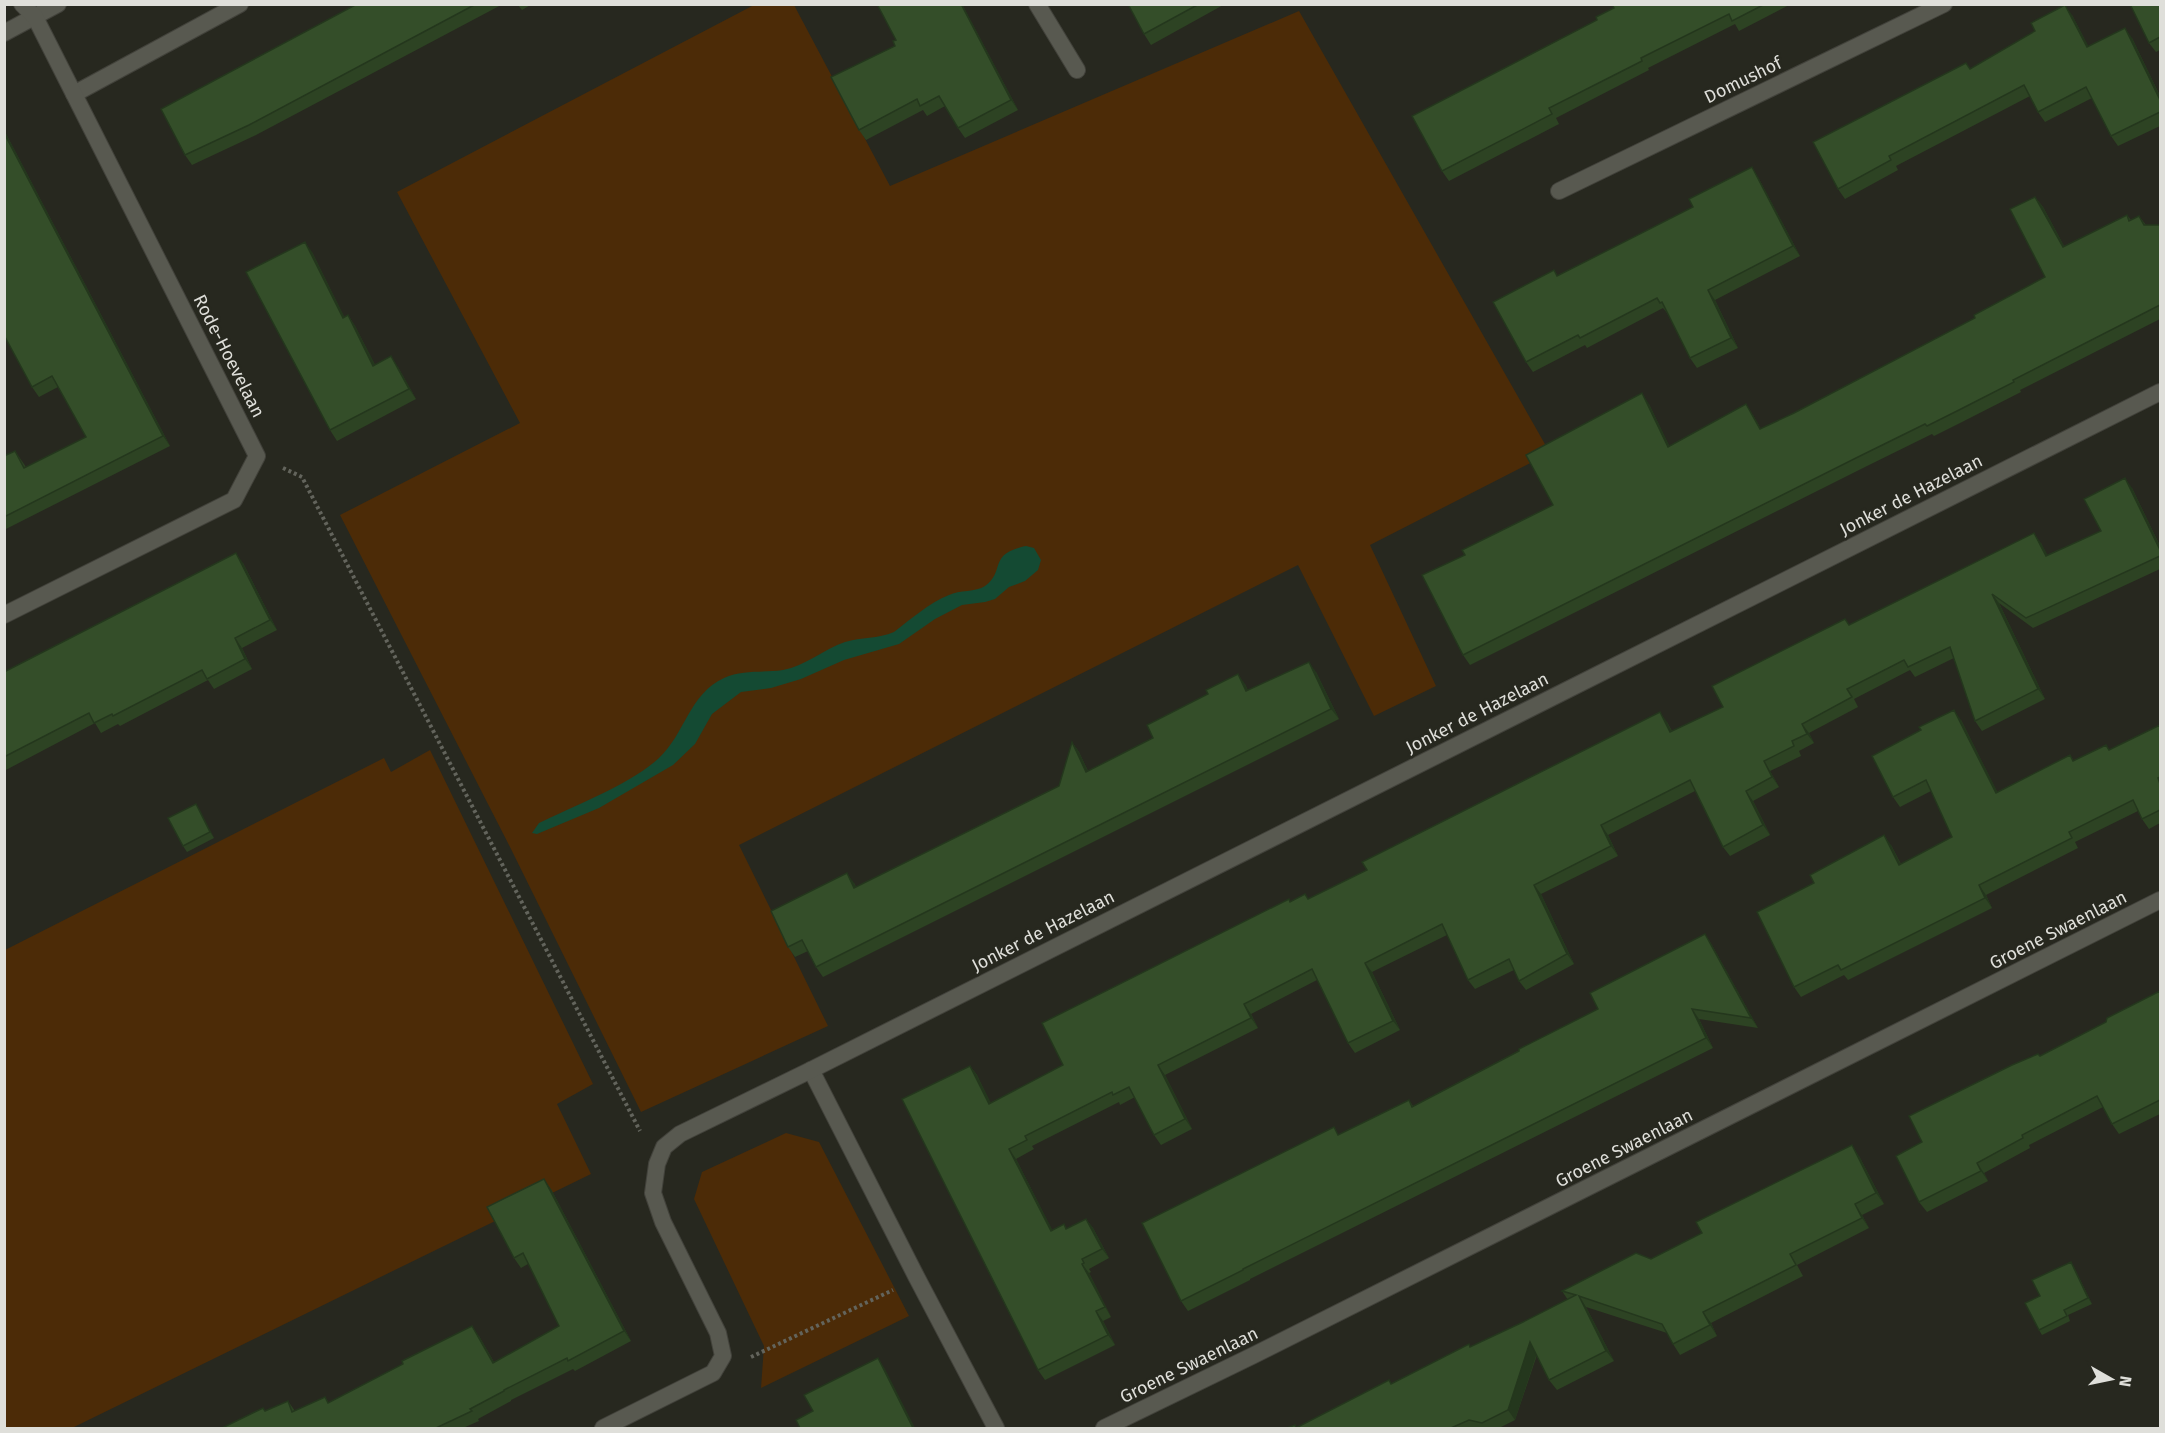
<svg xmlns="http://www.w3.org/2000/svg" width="2165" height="1433" viewBox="0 0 2165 1433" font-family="'Fira Sans',sans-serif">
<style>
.green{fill:#4c2b07}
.water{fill:#144a33}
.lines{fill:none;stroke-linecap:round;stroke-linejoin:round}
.minor-casing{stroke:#42423b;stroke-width:18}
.path{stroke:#63645c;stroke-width:4;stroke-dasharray:3 3;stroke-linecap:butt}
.minor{stroke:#585950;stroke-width:16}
.wall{fill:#2d4323}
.shaded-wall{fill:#24371d}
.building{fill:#344e29;stroke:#24371d;stroke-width:1.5}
.labels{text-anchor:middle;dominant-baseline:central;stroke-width:5;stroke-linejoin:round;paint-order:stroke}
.street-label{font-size:18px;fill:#dfdfda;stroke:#27281f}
</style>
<rect width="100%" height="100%" fill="#27281f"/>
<g class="green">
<path d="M754,5h40l96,181 409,-175 251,442 -180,92 66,141 -62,30 -76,-151 -559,280 89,181 -187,86 -131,-265 -170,-332 180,-92 -123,-231z"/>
<path d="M430,750l163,334 -36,20 34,70 -519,254h-67v-478l379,-192 7,14z"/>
<path d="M786,1133l33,9 90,174 -148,72 3,-42 -70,-147 8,-27z"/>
</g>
<path class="water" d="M1026,546l8,2 7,12 -3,10 -13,11 -16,6 -14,12 -10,3 -23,3 -27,14 -36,25 -55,16 -43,19 -30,9 -30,4 -29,22 -17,30 -22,21 -74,43 -62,26 -5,-1 7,-10c35,-17 92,-39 120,-65 26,-24 30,-64 65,-80 19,-9 39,-5 59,-8 22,-4 41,-21 62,-28 16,-5 33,-3 49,-10 17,-13 35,-29 55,-37 10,-5 27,-3 36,-9 21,-15 2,-32 41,-40z"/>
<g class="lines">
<defs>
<g id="minor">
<path d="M1037,4l40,66"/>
<path d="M4,33l54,-29"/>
<path d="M74,94l166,-90"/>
<path d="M1559,191l385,-187"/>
<path d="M4,615l230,-115 23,-44 -222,-439 -13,-13"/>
<path d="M811,1070l106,208 79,150"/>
<path d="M603,1428l110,-55 10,-17 -5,-23 -55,-111 -10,-29 4,-29 7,-17 16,-13 131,-64 1349,-678"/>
<path d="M1104,1428l148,-72 908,-456"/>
</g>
</defs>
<use href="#minor" class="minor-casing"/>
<g class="path">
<path d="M283,468l19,9 338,654"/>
<path d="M751,1357l142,-67"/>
</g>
<use href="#minor" class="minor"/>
</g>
<g class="wall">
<path d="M357,4h146l-247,131 -64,30 -7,-10z"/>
<path d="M517,4h15l-10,6z"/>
<path d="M962,4l56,106 -53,28 -7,-10 -13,-22 -18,10 -4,-6 -57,30 -7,-10 36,-84 1,-6z"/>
<path d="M1128,4h97l-74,41 -7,-11z"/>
<path d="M1612,4h179l-52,27 -4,-7 -87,44 1,2 -93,48 3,6 -110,57 -7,-10 155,-151 17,-12z"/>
<path d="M2160,4v46l-4,2 -7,-9z"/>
<path d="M2072,15l16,31 44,-8 28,58v30l-42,20 -7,-10 -19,-38 -47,24 -7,-10 -8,-16 -134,70 2,4 -53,29 -7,-10 133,-120z"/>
<path d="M4,130l166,316 -166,84v-74l11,-5 11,16 60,-30 -28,-50 -19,10 -7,-10 -28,-52z"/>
<path d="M1758,177l42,79 -85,44 23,48 -41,20 -7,-10 -23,-45 -4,-5 -76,40 -2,-3 -52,27 -7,-10 28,-92 4,6z"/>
<path d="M2035,197l8,10 21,39 63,-31 4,5 8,-4 7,9h14v94l-140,71 1,2 -57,29 -30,15 -2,-2 -67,33 -395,198 -7,-10 2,-100 88,-50 96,-101 20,42 84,-31 8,14 33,-16 181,-95 70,-41z"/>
<path d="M312,252l32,65 4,-2 7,11 20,39 23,2 18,32 -79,42 -7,-11z"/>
<path d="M2132,488l28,58v23l-127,59 -34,-25 46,96 -63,32 -7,-10 -21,-63 -39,19 -5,-7 -56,29 4,8 -49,26 5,10 -15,8 2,5 -31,15 9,16 -26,14 17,34 -40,21 -7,-9 -28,-56 -87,44 10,21 -77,38 33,70 -48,26 -7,-9 -5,-11 -39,19 -7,-9 -21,-45 -75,37 28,58 -45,23 -7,-10 -31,-63 -66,34 7,14 -93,47 27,54 -31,16 -7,-10 -19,-38 -15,8 -1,-3 -87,44 2,3 -18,10 36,71 12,-6 3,5 19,-10 7,9 16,30 -20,11 2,3 -2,1 22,44 -8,4 12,24 -70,35 -7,-10 -68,-304 7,9 13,28 73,-38 228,-163 17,-3 359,-177 5,9 51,-24 122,-88 4,6 192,-82 6,12 54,-24z"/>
<path d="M243,563l34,67 -35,18 10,21 -38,20 -6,-9 -88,46 -2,-2 -17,9 -6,-10 -91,48v-99z"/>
<path d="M1316,672l23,47 -516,258 -7,-10 -8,-16 -13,6 -7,-10 66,-64 2,4 203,-101 13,-44 7,10 9,19 65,-33 92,-54 3,7z"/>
<path d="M1961,720l36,72 73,-37 4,6 35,-11 51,-25v98l-11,6 -7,-10 -4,-8 -63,31 3,6 -92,47 6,13 -144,72 -4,-5 -43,22 -7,-10 97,-142 10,19 51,-27 -21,-46 -31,16 -7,-10z"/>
<path d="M196,804l18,34 -27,14 -4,-6z"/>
<path d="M1705,934l7,11 46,83 -59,-9 14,29 -463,231v1l-62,31 -7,-10 158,-166 70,-35 4,6 185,-97z"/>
<path d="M2160,991v123l-41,20 -7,-10 -9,-17 -74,38 1,3 -46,25 4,8 -61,31 -8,-10 3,-60 118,-86 66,-34z"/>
<path d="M1859,1156l25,48 -22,11 7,13 -72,37 6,11 -92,47 6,13 -37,19 -7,-11 -6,-11 -81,-26 28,54 -57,29 -8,-10 -12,-25 -22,65 -16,8h-212l10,-1 92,-47 3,4 77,-40 1,3 53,-25 45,-22 -6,-9 89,-32z"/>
<path d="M551,1189l80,152 -56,30 -2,-2 -62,31v1l-33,18 1,2 -16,7h-241l44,-17 22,-10 7,10 30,-14 4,6 150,-67 15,26 65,-36 -31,-62 -7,4 -7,-10z"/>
<path d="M2071,1262l3,5 18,37 -24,11 2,6 -28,14 -3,-5 1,-34z"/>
</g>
<g class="shaded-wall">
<path d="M961,4h1l56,106 -7,-10z"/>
<path d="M2065,5l7,10 22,42 -7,-10z"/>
<path d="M2125,28l7,10 28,58v4z"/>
<path d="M4,130l166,316 -7,-10 -159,-303z"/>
<path d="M1752,167l6,10 42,79 -7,-10z"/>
<path d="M2035,197l8,10 27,50 -7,-10z"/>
<path d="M305,242l7,10 38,76 -7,-10z"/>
<path d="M1708,290l7,10 23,48 -7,-10z"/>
<path d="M348,315l7,11 26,50 -8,-10z"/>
<path d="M391,356l7,11 18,32 -7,-10z"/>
<path d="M1642,393l7,11 26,53 -7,-10z"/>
<path d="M1746,404l7,11 14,24 -7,-10z"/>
<path d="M2125,478l7,10 28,58v4z"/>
<path d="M2034,533l7,10 12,22 -7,-9z"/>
<path d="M236,553l7,10 34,67 -7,-10z"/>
<path d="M1992,594l7,9 46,96 -7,-10z"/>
<path d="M235,638l7,10 10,21 -7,-10z"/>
<path d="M1309,662l7,10 23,47 -8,-10z"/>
<path d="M1238,674l7,10 9,18 -8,-11z"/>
<path d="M1954,710l7,10 42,83 -7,-10z"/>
<path d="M1660,712l7,10 10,20 -7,-10z"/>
<path d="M1802,724l7,9 5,10 -7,-9z"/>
<path d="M1072,742l7,10 14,30 -7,-10z"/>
<path d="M1764,761l6,10 9,16 -7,-10z"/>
<path d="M1746,791l7,10 17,34 -7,-10z"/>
<path d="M196,804l4,6 14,28 -4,-6z"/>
<path d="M1601,825l7,10 10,21 -7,-10z"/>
<path d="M1884,835l7,10 15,30 -7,-10z"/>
<path d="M847,873l7,10 7,15 -7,-10z"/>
<path d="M1534,885l7,9 33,70 -7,-10z"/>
<path d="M1979,885l7,10 6,13 -7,-10z"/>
<path d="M1705,934l7,11 46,83 -7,-10z"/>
<path d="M1365,963l7,9 28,58 -7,-9z"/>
<path d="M1244,1004l7,10 7,14 -7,-10z"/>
<path d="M1692,1009l7,10 14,29 -7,-10z"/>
<path d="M1158,1065l7,10 27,54 -7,-10z"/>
<path d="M970,1066l7,9 19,38 -7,-9z"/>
<path d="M1852,1145l7,11 25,48 -8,-11z"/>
<path d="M1009,1149l7,10 42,82 -7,-10z"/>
<path d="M1977,1163l7,10 4,8 -7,-10z"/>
<path d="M544,1179l7,10 80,152 -7,-10z"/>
<path d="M1855,1204l7,11 7,13 -7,-10z"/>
<path d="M1086,1219l7,9 16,30 -7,-9z"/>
<path d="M2071,1262l3,5 18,37 -4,-6z"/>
<path d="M1082,1264l7,9 22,44 -6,-10z"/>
<path d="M1579,1296l7,11 28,54 -8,-10z"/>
<path d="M1096,1311l7,10 12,24 -7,-10z"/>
<path d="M1703,1312l8,11 6,13 -7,-11z"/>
<path d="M472,1326l7,10 21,37 -7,-10z"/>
<path d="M1530,1342l7,11 -22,67 -7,-10z"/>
<path d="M878,1358l7,11 30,59h-2z"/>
</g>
<g class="building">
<path d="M357,4h119l-227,121 -64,30 -24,-46z"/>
<path d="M877,4h84l50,96 -53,28 -19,-32 -19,10 -3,-7 -58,31 -28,-53 64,-31 -2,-5 3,-1z"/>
<path d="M1128,4h71l-55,30z"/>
<path d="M1612,4h153l-33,17 -3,-7 -88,44 1,3 -93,47 3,6 -110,57 -30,-55 185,-96 -1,-3 18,-9z"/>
<path d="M2130,4h30v33l-11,6z"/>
<path d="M2065,5l22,42 38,-19 35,72v12l-49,24 -25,-49 -48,25 -14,-27 -135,71 2,4 -53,29 -25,-47 153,-79 4,6 65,-38 -4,-8z"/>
<path d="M4,133l159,303 -159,81v-61l11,-5 9,17 62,-31 -34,-61 -20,11 -28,-52z"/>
<path d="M1752,167l41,79 -85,44 23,48 -41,20 -28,-56 -2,1 -3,-5 -77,40 -2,-3 -52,27 -33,-60 61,-32 3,6 136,-69 -4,-8z"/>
<path d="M2035,197l28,50 64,-32 2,6 10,-5 5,9h16v80l-147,75 1,2 -57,29 -30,15 -2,-2 -67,33 -395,198 -41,-80 43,-20 -3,-5 91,-45 -27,-50 116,-62 26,54 78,-43 14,25 34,-16 181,-95 -1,-3 71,-38 -35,-68z"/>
<path d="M305,242l38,76 5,-3 25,51 18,-10 18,33 -79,41 -84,-158z"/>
<path d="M2125,478l35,72v6l-134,62 -34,-24 46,95 -63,32 -25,-74 -42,20 -4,-7 -57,29 5,8 -50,27 5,10 -15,7 2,5 -30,15 8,16 -26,14 17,34 -40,22 -33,-67 -89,45 10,21 -77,39 33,69 -48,27 -10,-22 -41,21 -26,-56 -77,39 28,58 -45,22 -36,-74 -68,35 7,14 -93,47 27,54 -31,16 -25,-48 -16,8 -1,-3 -87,44 2,4 -18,9 42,82 13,-7 2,5 20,-10 16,30 -20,10 2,4 -2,1 23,43 -9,4 12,24 -70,35 -136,-271 68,-33 19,38 74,-39 -21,-42 247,-124 1,3 15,-8 3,5 59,-29 -5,-8 298,-150 10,20 53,-25 -11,-21 133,-67 4,6 185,-92 12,23 55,-25 -17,-32z"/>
<path d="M236,553l34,67 -35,18 10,21 -38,20 -5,-9 -89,46 -1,-2 -18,9 -5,-10 -85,44v-85z"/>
<path d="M1309,662l22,47 -515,258 -14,-27 -14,7 -17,-36 76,-38 7,15 205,-102 13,-44 14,30 67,-34 -6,-13 61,-31 -2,-4 32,-16 8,17z"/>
<path d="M1954,710l42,83 74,-38 3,6 33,-16 3,5 51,-25v52l-2,1 2,6v26l-18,9 -9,-19 -64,32 3,6 -93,47 6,13 -144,72 -3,-5 -44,22 -37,-75 57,-29 -4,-8 74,-40 15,30 53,-28 -26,-57 -33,17 -21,-41 49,-26 -2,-3z"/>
<path d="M196,804l14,28 -27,14 -15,-28z"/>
<path d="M1705,934l46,84 -59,-9 14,29 -463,231v1l-62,31 -39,-78 192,-96 4,8 71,-35 3,7 107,-56v-2l79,-40 -8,-16z"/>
<path d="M2160,991v109l-48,24 -15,-28 -75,39 1,3 -46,25 4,8 -62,31 -23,-46 26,-14 -13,-26 103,-51 26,-11 2,2 66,-34 1,-4z"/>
<path d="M1852,1145l24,48 -21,11 7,14 -72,36 6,11 -93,47 7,13 -37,19 -11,-20 -83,-28 27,55 -57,29 -19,-38 -22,68 -26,13 -13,-3 -18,8h-164l8,-3 1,3 93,-48 2,4 78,-40 1,3 53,-25 53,-27 -14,-4 74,-38 15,6 51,-26 -6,-11z"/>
<path d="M544,1179l80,152 -56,30 -1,-3 -63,32v1l-34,18 2,2 -36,17h-214l41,-20 2,3 23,-10 4,11 33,-15 3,6 75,-39 -1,-3 70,-35 21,37 66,-37 -36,-73 -9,5 -27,-51z"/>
<path d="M2071,1262l17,36 -24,12 3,6 -28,14 -14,-27 15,-7 -8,-16z"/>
<path d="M878,1358l35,70h-113l-4,-8 17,-9 -9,-16z"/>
</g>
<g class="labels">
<g class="street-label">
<text transform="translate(1743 80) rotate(-26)">Domushof</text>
<text transform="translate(229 356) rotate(63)">Rode-Hoevelaan</text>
<text transform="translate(1911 495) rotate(-27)">Jonker de Hazelaan</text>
<text transform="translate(1477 713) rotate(-27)">Jonker de Hazelaan</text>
<text transform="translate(2058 930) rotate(-27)">Groene Swaenlaan</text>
<text transform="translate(1043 931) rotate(-27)">Jonker de Hazelaan</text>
<text transform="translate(1624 1148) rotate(-27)">Groene Swaenlaan</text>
<text transform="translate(1189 1365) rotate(-26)">Groene Swaenlaan</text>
</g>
</g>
<rect width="2165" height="1433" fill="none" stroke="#dfdfda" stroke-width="12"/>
<g transform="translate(2111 1379) rotate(99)" stroke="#27281f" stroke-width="4.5" paint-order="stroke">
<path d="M0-4.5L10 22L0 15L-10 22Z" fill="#dfdfda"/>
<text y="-9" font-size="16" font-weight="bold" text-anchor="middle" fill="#dfdfda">N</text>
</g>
</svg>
